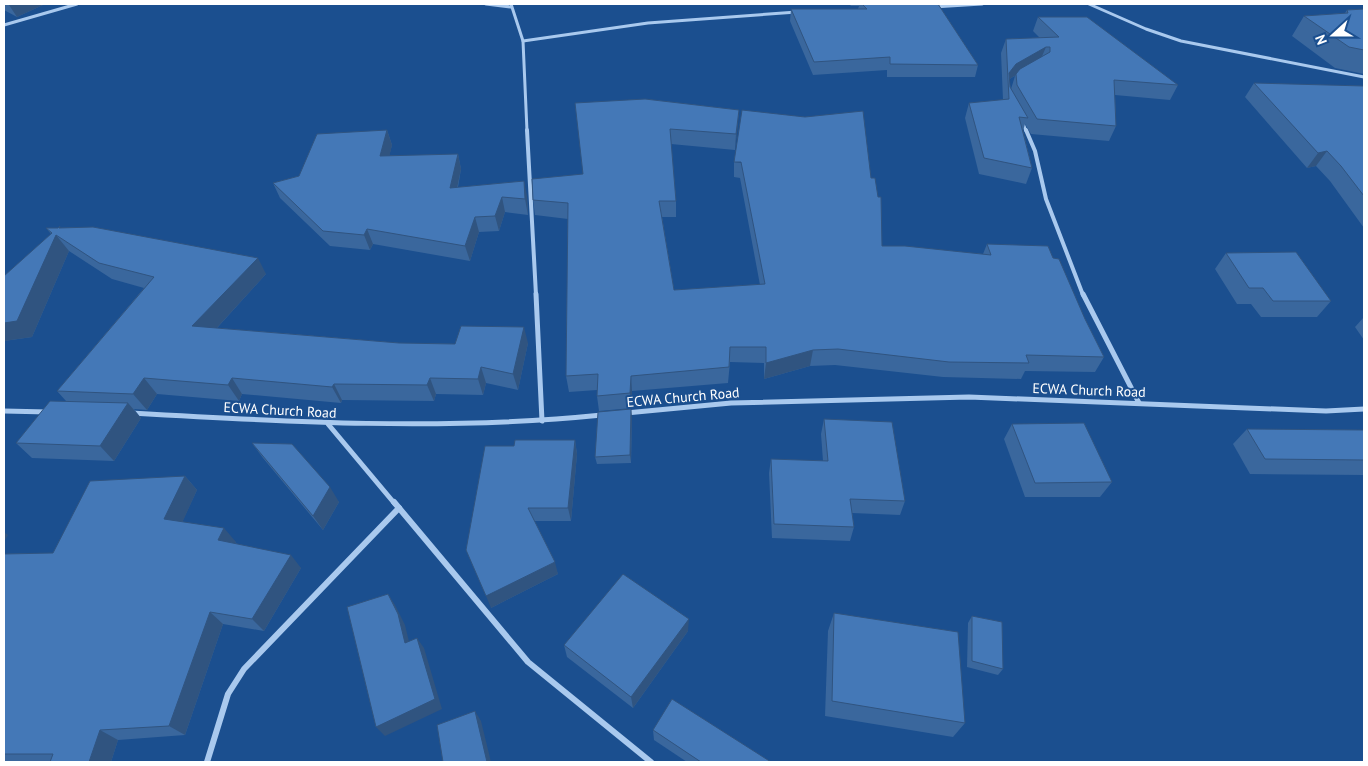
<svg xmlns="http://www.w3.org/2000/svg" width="1368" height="766" viewBox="0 0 1368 766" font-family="'PT Sans',sans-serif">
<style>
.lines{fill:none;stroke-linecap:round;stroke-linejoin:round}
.minor-far3{stroke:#a9c9ee;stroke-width:3}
.minor-far2{stroke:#a9c9ee;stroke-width:4}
.minor-far1{stroke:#a9c9ee;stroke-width:5}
.minor{stroke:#a9c9ee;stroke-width:6}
.wall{fill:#3a679d;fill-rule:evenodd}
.shaded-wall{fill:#305480}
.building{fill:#4478b7;stroke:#305480}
.labels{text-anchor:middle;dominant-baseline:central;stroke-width:4;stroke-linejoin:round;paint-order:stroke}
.street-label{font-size:14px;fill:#fff;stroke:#1b4f8f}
</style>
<rect width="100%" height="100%" fill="#1b4f8f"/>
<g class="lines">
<g class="minor-far3">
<path d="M486,4l25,3"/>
<path d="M511,4l12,37 4,90"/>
<path d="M1089,4l57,25 35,12 183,36"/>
<path d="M933,7l49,-3"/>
<path d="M4,25l73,-21"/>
<path d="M523,41l125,-18 149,-11"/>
<path d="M1022,121l4,10"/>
</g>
<g class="minor-far2">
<path d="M527,130l9,165"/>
<path d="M1026,130l9,21 11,48 37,96"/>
</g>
<g class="minor-far1">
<path d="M536,294l6,127"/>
<path d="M1083,294l56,109"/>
<path d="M4,411l44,1"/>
<path d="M131,413c157,9 314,18 471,2"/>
<path d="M626,413l105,-10 238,-6 357,14 38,-2"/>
<path d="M328,424l67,80"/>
</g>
<g class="minor">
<path d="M394,502l134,160 123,100"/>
<path d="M207,762l21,-68 16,-25 155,-161"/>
</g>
</g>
<g class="wall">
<path d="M4,4h41l-28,13 -13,-7z"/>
<path d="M849,4h89l40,61 -3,12h-88v-7l-74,5 -23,-54 1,-12h67l1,-3h-8z"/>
<path d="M1364,9v65l-29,-6 -43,-32 12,-20 41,-3 2,-3z"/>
<path d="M1038,17l140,68 -8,15 -55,-5 1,31 -7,15 -78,-7 -6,-10 -2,7 9,37 -6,16 -47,-10 -14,-56 4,-15 34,-3 -2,-47 5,-14 34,-1 -7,-7zM1015,76l-4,13 -2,-9 2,-2z"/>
<path d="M1254,83l110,3v142l-34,-47 -14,-15 -9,2 -62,-71z"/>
<path d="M645,99l94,11 -4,40 -64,-6 5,57v16h-14l12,73 86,-5 -20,-107 -6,-1v-15l137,16 11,68 101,8 4,-10 66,14 51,99 -9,15 -70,-1 -4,8 -78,-2 -108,-12 -25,1 -46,13v-16l-34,-1 -2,21 -96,8v17l-33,3 -2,-15v-6l-28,2 -3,-16 2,-157 -33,-4 -2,-15 50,-26z"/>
<path d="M387,130l5,15 -3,11 69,-2 3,15 -3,18 69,9 1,19 -23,-3 -6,19 -20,1 -9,29 -97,-17 -3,6 -40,-4 -50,-48 -7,-15 26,-7z"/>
<path d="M46,228h16l204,46 -49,54 182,15 56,1 73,-1 -10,47 -32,-7 -3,12 -47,-1 -2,7 -92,-1 -1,3 -99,-9 -3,7 -82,-7 -10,16 -13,-1 7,9 -27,43 -82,-3 -16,-15 50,-42 -9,-10 87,-103 -32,-9 -43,-28 -37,86 -28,4v-65l47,-42z"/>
<path d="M1226,253l105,48 -14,16h-56l-10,-13h-14l-22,-35z"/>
<path d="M1364,317v23l-9,-13z"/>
<path d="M632,417l-1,46 -34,1 -2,-7z"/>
<path d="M824,419l81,82 -5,14 -48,-2 2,14 -4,14 -78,-3 -3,-65 2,-14 52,2 -2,-27z"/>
<path d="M1012,424l100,58 -12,15h-75l-21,-58z"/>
<path d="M1247,429l117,1v45l-114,-1 -17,-30z"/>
<path d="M575,440l2,14 -6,67h-37l24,53 -67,34 23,-162z"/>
<path d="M252,443l87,59 -16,28 -60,-72z"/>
<path d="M185,476l12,14 -15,32 54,20 -1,1 66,25 -37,63 -41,-7 -38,111 -67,5 -7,22h-107v-208l49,-1z"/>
<path d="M834,613l131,110 -12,14 -128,-21 3,-85z"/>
<path d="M972,616l31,53 -5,6 -31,-8 1,-44z"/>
<path d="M688,631l-55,77 -66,-51 -3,-12z"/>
<path d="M653,730l118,32h-84l-33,-22z"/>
</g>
<g class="shaded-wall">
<path d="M12,4h33l-28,13 -8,-12z"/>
<path d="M1046,47l-6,14 -29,17 -3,4 1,-9 7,-9z"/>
<path d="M739,110l-1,15 -3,25 1,-16z"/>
<path d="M387,130l5,15 -6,26 -6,-15z"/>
<path d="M1327,151l-11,15 -9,2 11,-15z"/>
<path d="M458,154l3,15 -7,34 -4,-15z"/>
<path d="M524,181l3,15 1,19 -3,-16z"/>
<path d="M502,197l3,15 -6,19 -4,-15z"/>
<path d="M475,217l4,15 -9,29 -5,-15z"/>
<path d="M367,229l6,15 -3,6 -6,-15z"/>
<path d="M56,235l13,16 -37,86 -28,4v-18z"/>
<path d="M258,258l8,16 -63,69 -11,-17z"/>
<path d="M524,327l4,16 -10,47 -5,-16z"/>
<path d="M813,350l-3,16 -46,13 2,-16z"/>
<path d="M481,367l5,16 -3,12 -5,-16z"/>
<path d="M631,376l1,15v17l-2,-15z"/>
<path d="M144,378l13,16 -10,16 -14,-16z"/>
<path d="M232,378l10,16 -3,7 -11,-16z"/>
<path d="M430,378l6,16 -2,7 -7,-16z"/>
<path d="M334,384l8,16 -1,3 -9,-16z"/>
<path d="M128,403l13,15 -27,43 -14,-15z"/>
<path d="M631,409l1,8 -1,46 -1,-8z"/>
<path d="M575,440l2,14 -6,67 -3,-13z"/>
<path d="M185,476l12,14 -19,42 -14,-13z"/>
<path d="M330,487l9,15 -16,28 -10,-14z"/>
<path d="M224,528l12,14 -6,11 -12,-13z"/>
<path d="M4,532l4,3 -4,7z"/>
<path d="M291,555l10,13 -37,63 -12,-12z"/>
<path d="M555,562l3,12 -67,34 -5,-12z"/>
<path d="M388,594l7,11 10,20 7,29 -7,-11z"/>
<path d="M210,612l13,12 -38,111 -16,-9z"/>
<path d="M689,619l-1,12 -55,77 -2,-11z"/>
<path d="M417,638l7,10 18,61 -57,27 -9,-9z"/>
<path d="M475,711l6,10 10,41h-4z"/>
<path d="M100,730l18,10 -7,22h-22z"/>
</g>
<g class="building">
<path d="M862,4h76l40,61 -88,-1v-7l-76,5 -23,-53h76z"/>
<path d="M1364,9v41l-15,-3 -45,-31 44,-3 -1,-3z"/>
<path d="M1038,17h49l91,68 -64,-5 2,46 -79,-7 -20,-34 -1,-11 4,-5 30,-17v-5h-4l-30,17 -7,9 1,14 18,31 -9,-1 13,51 -48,-10 -15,-55 40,-4 -3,-60 53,-2z"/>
<path d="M1254,83l110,3v110l-23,-30 -14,-15 -9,2z"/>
<path d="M645,99l94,11 -3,24 -66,-5 6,72h-17l15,89 91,-6 -24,-122h-7l8,-52 63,7 58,-6 8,67h4l3,19h3l1,49h23l86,9 -4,-11 61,2 5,12 6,1 26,60 19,38 -78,-2 3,8 -80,-1 -111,-13 -25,1 -47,13v-16h-36l-1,20 -98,9 -1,17 -33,3 1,-22 -32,2 2,-173 -35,-3 -1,-21 51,-5 -8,-71z"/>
<path d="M387,130l-7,26 78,-2 -8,34 74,-7 1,18 -23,-2 -7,19 -20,1 -10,29 -98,-17 -3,6 -41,-4 -50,-48 26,-7 18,-42z"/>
<path d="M60,226l-1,2 34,-1 165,31 -66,68 207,17 56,1 6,-18 63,1 -11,47 -32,-7 -3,12 -48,-1 -3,7 -93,-1 -2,3 -100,-9 -4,7 -84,-7 -11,16 -76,-3 97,-114 -55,-14 -43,-28 -39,86 -13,2v-47l48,-43 -6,-5h12z"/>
<path d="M1296,252l35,49h-58l-10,-13h-14l-23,-35z"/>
<path d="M50,401l78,2 -28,43 -84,-3z"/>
<path d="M631,409l-1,46 -35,2 3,-45z"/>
<path d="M824,419l68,3 13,79 -55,-2 4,28 -80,-3 -3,-65 57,2z"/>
<path d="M1084,423l28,59 -77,1 -23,-59z"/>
<path d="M1247,429l117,1v30l-99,-1z"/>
<path d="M515,440h60l-7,68h-40l27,54 -69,34 -20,-46 19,-104h29z"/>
<path d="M252,443l40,1 38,43 -17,29z"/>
<path d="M185,476l-21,43 60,9 -6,12 73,15 -39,64 -42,-7 -41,114 -69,4 -11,32h-39l3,-8h-49v-200l49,-1 37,-72z"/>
<path d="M623,574l66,45 -58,78 -67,-52z"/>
<path d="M388,594l10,20 7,29 12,-5 18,61 -59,28 -29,-120z"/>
<path d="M834,613l124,19 7,91 -133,-22z"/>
<path d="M972,616l30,6 1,47 -31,-8z"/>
<path d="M672,699l99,63h-70l-48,-32z"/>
<path d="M475,711l12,51h-44l-6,-37z"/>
</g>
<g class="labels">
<g class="street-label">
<text transform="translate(1089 390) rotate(2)">ECWA Church Road</text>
<text transform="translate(683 397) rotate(-5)">ECWA Church Road</text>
<text transform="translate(280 410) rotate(3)">ECWA Church Road</text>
</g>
</g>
<rect width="1368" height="766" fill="none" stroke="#ffffff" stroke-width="10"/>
<g transform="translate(1333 35) rotate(249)" stroke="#1b4f8f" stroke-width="4" paint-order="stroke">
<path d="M0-4L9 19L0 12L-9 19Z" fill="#ffffff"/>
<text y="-8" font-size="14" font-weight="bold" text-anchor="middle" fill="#ffffff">N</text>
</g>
</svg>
